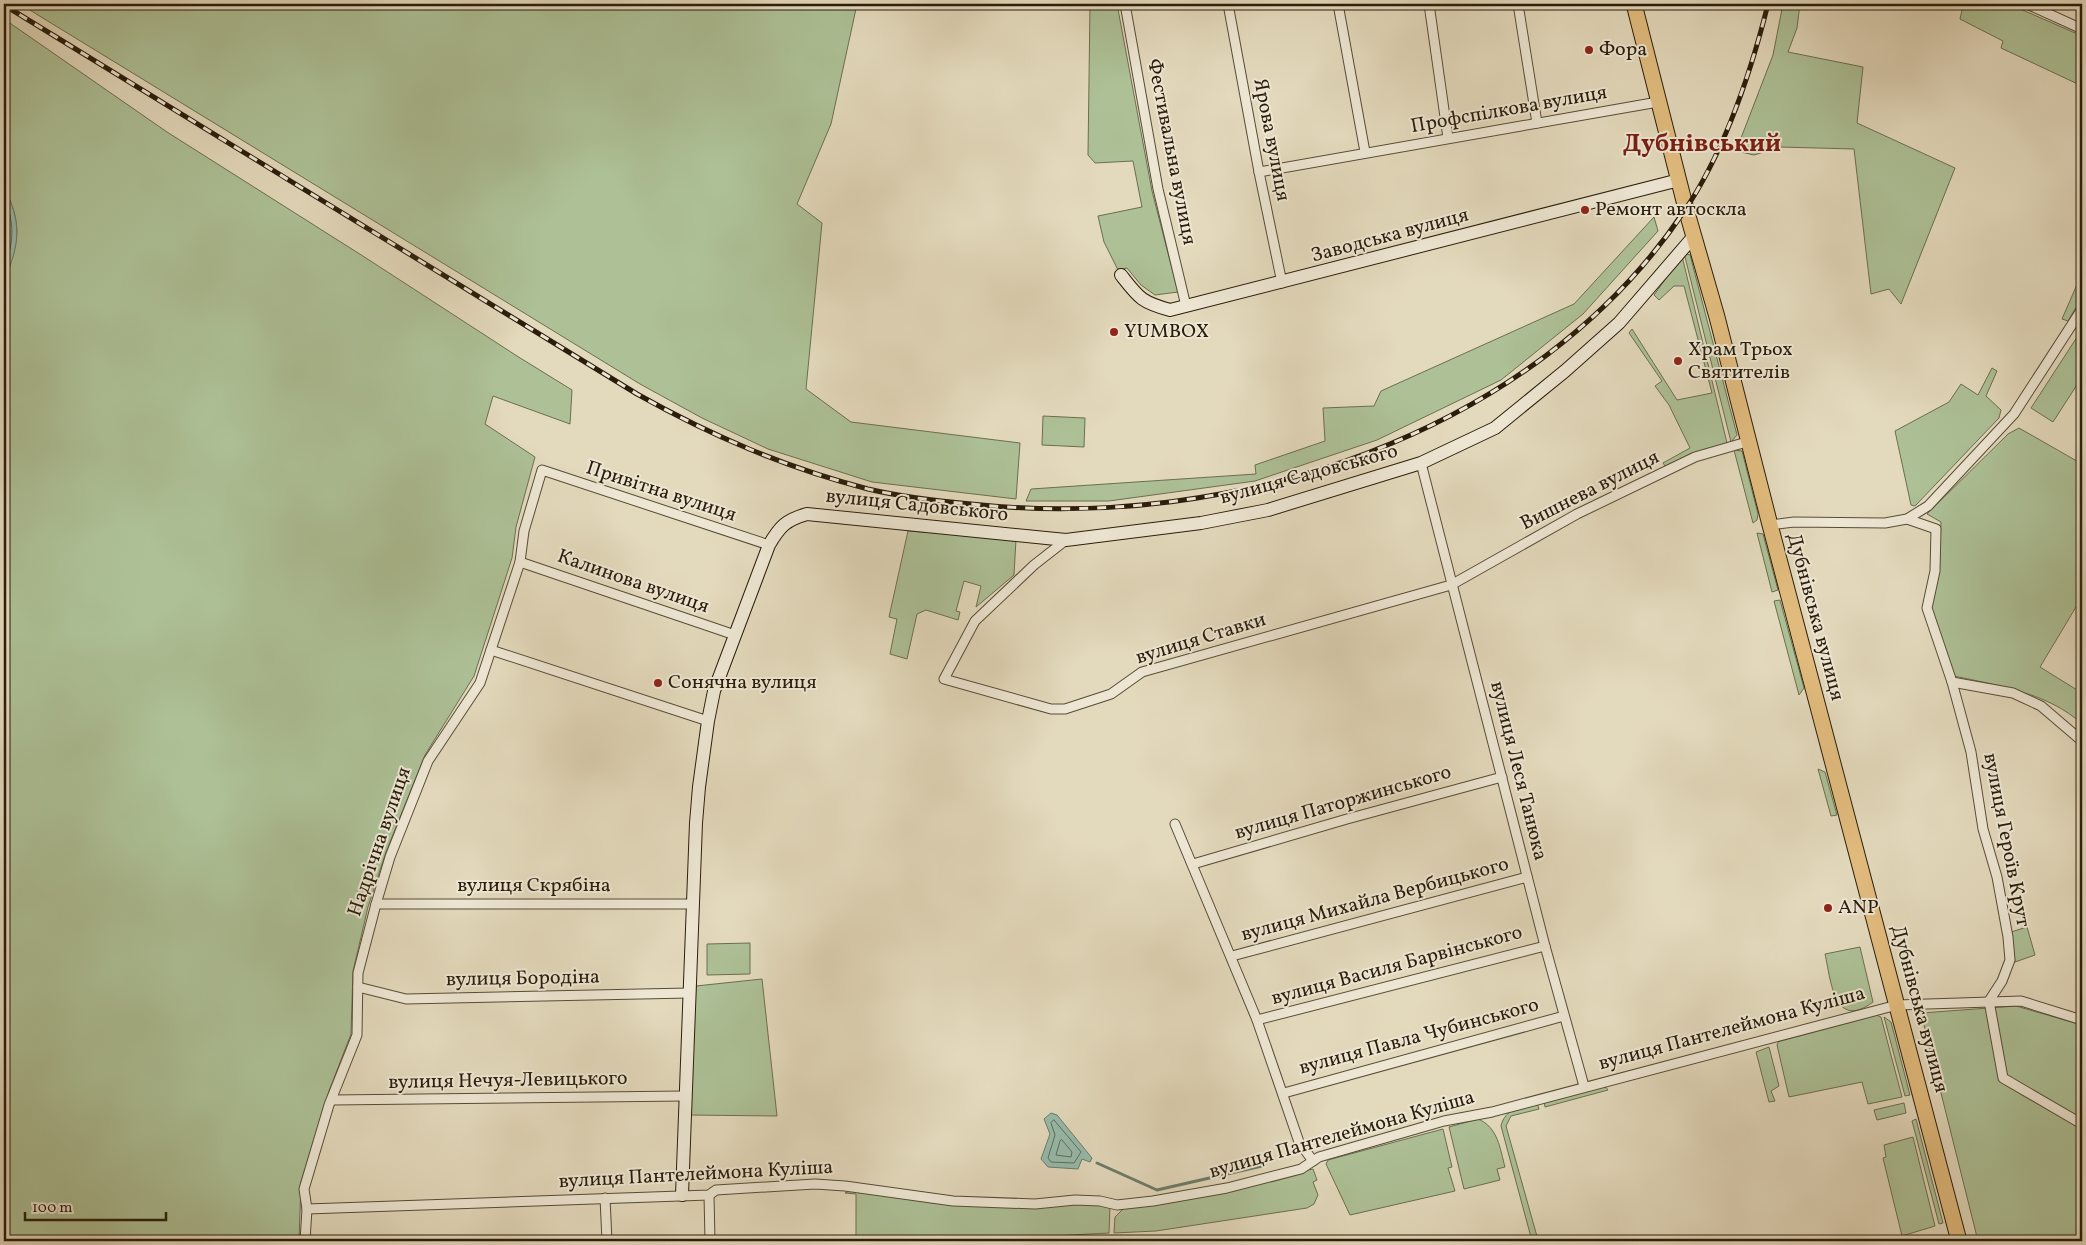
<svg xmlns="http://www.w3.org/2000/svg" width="2086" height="1245" viewBox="0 0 2086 1245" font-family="Vollkorn,serif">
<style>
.green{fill:#adc096;stroke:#6c6e50}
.water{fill:#96bbab;stroke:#6b7c6b}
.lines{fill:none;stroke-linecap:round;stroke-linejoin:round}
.shore{stroke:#606c5b;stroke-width:1}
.stream{stroke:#6b7c6b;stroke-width:3}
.street-casing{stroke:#584c37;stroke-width:11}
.secondary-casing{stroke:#2a1d0b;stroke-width:14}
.primary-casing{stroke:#2a1d0b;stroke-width:17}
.street{stroke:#ede6d3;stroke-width:9}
.secondary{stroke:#ede6d3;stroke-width:12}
.primary{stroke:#e2bc7e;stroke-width:15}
.rail-casing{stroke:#2a1d0b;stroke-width:5}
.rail{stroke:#ede6d3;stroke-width:3;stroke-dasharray:9;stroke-linecap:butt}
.poi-dot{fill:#8f2418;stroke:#ede6d3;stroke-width:2}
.labels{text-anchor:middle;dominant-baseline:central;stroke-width:4;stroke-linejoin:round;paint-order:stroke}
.poi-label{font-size:20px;fill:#2a1d0b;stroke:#ede6d3;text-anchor:start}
.street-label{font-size:20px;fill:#2a1d0b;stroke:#ede6d3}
.district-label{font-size:25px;font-weight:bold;fill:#7a1f14;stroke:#ede6d3}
</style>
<rect width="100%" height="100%" fill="#e3d9bc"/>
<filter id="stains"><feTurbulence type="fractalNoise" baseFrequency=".004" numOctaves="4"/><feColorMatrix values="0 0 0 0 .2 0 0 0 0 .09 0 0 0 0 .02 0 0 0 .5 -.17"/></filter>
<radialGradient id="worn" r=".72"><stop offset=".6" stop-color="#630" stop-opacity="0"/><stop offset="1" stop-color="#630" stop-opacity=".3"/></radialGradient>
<g class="green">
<path d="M20,4h837l-26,120 -34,80 25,19 -16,166 45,33 169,21 -4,56 -144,-17 -104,-33 -66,-31 -62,-34z"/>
<path d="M1090,4h27l35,187 26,101 -23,3 -14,-10 -14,-17 -9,2 -14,-28 -6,-26 44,-9 -9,-46 -38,2 -7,-8z"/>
<path d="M1783,4h17l-3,24 -9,24 75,15 -6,56 98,45 -54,136 -12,-15 -18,5 -17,-145 -74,-2 -26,8 -18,-4 37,-96z"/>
<path d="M1959,4h50l73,32v50l-81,-38 2,-7 -43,-22 3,-13z"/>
<path d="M4,19l163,113 199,126 151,98 55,34 -2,34 -77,-28 -8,28 50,33 -19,70 -4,31 -38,118 -49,79 -39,97 -18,55 -15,64 -2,63 -22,57 -28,91 -2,59h-295v-961c15,-36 19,-57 0,-92z"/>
<path d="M1654,217l4,14 -75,83 -82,66 -124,60 -122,41 -146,20h-83l5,-12 225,-15 -1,-9 70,-24 -2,-33 51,-2 7,-15 193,-87z"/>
<path d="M1684,253l6,2 47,180 -6,7z"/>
<path d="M1682,256l45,187 -33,10 -29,13 -2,-3 27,-15 -21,-43 -14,-19 7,-5 -33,-48 3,-4 45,71 35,-7 -28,-107h-10l-15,14 -5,-5z"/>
<path d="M2082,273v24l-14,24 -6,-2z"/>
<path d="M2081,331l1,46 -29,45 -22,-14z"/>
<path d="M1992,368l5,3 -11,25 15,14 -2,8 -83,87 -2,1 -3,-1 -16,-74 54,-29 12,-18 17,11z"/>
<path d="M1043,416l42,2 -1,29 -42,-2z"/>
<path d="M2019,428l63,36v133l-42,70 42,26v31c-33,-31 -86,-39 -128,-48l-23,-67 8,-35 2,-52 -14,-8 81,-80z"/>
<path d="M1734,450l8,1 16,63 -1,6 -4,3z"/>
<path d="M908,531l108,8 -2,36 -38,32 5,-21 -17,-5 -8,30 4,1 -2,8 -32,-10 -9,4 -10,45 -17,-5 7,-35 -8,-2z"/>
<path d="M1757,533l6,1 15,56 -6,2z"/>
<path d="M1780,600l24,88 -5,7 -25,-94z"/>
<path d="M1818,769l7,3 12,43 -6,1z"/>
<path d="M2027,927l8,28 -20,7 -4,-30z"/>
<path d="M750,943v31l-43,1v-31z"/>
<path d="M1860,947l13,55c-39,29 -42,-21 -48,-48z"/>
<path d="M762,979l15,137 -88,-1 7,-129z"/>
<path d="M2016,1006l66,19v216h-104l-57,-228z"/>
<path d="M1876,1015l5,2 21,80 -34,7 -6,-22 -73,15 -12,-52 2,-5z"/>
<path d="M1884,1017l7,5 19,73 -5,1z"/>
<path d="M1769,1047l10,39 -8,5 4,10 -6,1 -13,-50z"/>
<path d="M1604,1085l4,5 -63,17 -1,-6z"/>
<path d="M1537,1103l2,6 -28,7 -5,10 32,114 -6,1 -31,-115c4,-18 21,-19 36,-23z"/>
<path d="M1904,1103l2,10 -29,7 -3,-10z"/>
<path d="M1478,1119c20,8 22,30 27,48l-8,2 3,11 -36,9 -15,-62z"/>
<path d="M1916,1119l27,104 -4,1 -27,-103z"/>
<path d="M1443,1129l9,38 -4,1 7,23 -105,24 -24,-51 2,-4z"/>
<path d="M1913,1137l22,89 -33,10 -19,-78 3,-1 -2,-12z"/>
<path d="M1313,1169l4,11 -4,2 5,13 -4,9 -7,4 -151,23 -42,2 1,-16 10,-10z"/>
<path d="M856,1189l97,15 122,-2 35,4 -1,27 -152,8h-101v-47l-11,-1z"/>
</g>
<g class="water">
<path d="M4,188c18,33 16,58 0,92z"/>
<path d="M1051,1113l6,2 35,43 -2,4 -8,-3 -4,10 -30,-2 -7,-8 9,-25 -6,-15z"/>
</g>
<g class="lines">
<g class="shore">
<path d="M4,198c11,23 10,47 0,70"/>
<path d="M1054,1120l27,32 -7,11 -23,-1 -3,-4 7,-23 -4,-12z"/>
<path d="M1062,1140l10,12 -1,5 -15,-2 4,-14z"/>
</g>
<path class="stream" d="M1097,1163l60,27 105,-24"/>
<defs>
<g id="street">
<path d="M1125,4l33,185 28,117"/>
<path d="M1228,4l31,168 23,111"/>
<path d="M1338,4l27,148"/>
<path d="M1429,4l19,134"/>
<path d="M1518,4l19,119"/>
<path d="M2027,4l55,25"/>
<path d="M1259,172l399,-70"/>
<path d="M1421,463l124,483 39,140"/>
<path d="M1907,519l29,10 -1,42 -8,37 25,74 19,70 12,77 14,48 11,60 2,23 -8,21 -13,20 14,77 79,46"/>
<path d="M1770,525l24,-3 91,1 22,-4 21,-13 86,-92 68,-105"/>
<path d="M1066,540l-32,25 -59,56 -31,58 107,30h14l46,-15 31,-22 309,-87 126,-71 118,-57 55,-16"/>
<path d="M520,562l215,73"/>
<path d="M491,650l217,71"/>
<path d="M1952,682l61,11 28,13 41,35"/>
<path d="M1175,824l82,196 42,122 14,19"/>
<path d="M1193,864l154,-45 155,-42"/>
<path d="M376,904h316"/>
<path d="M1232,956l295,-79"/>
<path d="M358,987l48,12 283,-6"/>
<path d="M1257,1020l288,-74"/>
<path d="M1284,1093l280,-77"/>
<path d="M332,1100l353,-4"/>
<path d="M709,1195l1,46"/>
<path d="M605,1198l2,43"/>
<path d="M307,1209l402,-14 7,-5 99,-6 30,2 108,15 82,3 40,-4 25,1 17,4 36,-4 74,-13 74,-19 18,-12 125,-36 48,-9 405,-107 124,-4 61,19"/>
<path d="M305,1241l2,-32 -3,-20 25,-84 28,-70 1,-62 18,-69 14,-47 38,-96 52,-78 40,-121 4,-31 18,-61 227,75"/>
</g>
<g id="secondary">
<path d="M1121,275c18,23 20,27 49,35l509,-130"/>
<path d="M682,1195l14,-372 3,-36 9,-66 6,-30 55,-146c11,-19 17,-25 38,-31l259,26 135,-17 67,-13 153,-47 74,-35 70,-57 54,-48 75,-87"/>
</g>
<path id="primary" d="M1634,4l52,205 31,108 53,208 189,716"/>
</defs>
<use href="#street" class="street-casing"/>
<use href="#secondary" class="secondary-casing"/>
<use href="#primary" class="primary-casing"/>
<use href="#street" class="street"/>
<use href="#secondary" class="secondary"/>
<use href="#primary" class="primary"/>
<defs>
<path id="rail" d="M4,5l633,389c75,42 147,73 231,95 34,8 69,12 103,15 261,28 563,-68 714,-294 39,-58 66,-138 83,-206"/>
</defs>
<use href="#rail" class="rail-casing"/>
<use href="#rail" class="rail"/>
</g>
<g class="poi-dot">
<circle cx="1589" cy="50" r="5"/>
<circle cx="1585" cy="210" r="5"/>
<circle cx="1114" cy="332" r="5"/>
<circle cx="1678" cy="361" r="5"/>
<circle cx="658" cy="683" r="5"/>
<circle cx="1828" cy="908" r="5"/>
</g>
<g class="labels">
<g class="poi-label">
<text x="1599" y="50">Фора</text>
<text x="1595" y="210">Ремонт автоскла</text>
<text x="1124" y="332">YUMBOX</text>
<text x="1688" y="350">Храм Трьох<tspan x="1688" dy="23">Святителів</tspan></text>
<text x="668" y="683">Сонячна вулиця</text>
<text x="1838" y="908">ANP</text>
</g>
<g class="street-label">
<text transform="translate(1509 110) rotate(-10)">Профспілкова вулиця</text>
<text transform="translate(1271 140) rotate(79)">Ярова вулиця</text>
<text transform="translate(1171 152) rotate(79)">Фестивальна вулиця</text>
<text transform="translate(1390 236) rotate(-15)">Заводська вулиця</text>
<text transform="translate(1309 475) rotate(-15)">вулиця Садовського</text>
<text transform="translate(1590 491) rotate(-27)">Вишнева вулиця</text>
<text transform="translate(661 492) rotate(18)">Привітна вулиця</text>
<text transform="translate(917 506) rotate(6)">вулиця Садовського</text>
<text transform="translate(633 582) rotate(19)">Калинова вулиця</text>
<text transform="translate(1815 617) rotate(75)">Дубнівська вулиця</text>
<text transform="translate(1201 639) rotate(-17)">вулиця Ставки</text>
<text transform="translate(1518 771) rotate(76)">вулиця Леся Танюка</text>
<text transform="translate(1343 803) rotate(-16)">вулиця Паторжинського</text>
<text transform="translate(2006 840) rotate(79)">вулиця Героїв Крут</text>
<text transform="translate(380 842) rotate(-71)">Надрічна вулиця</text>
<text x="534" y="886">вулиця Скрябіна</text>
<text transform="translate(1375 900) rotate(-15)">вулиця Михайла Вербицького</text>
<text transform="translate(1397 966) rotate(-15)">вулиця Василя Барвінського</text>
<text transform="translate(523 979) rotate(-1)">вулиця Бородіна</text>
<text transform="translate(1919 1009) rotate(75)">Дубнівська вулиця</text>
<text transform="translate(1732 1029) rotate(-15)">вулиця Пантелеймона Куліша</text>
<text transform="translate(1419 1037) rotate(-15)">вулиця Павла Чубинського</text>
<text transform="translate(508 1081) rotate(-1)">вулиця Нечуя-Левицького</text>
<text transform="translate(1342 1135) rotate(-16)">вулиця Пантелеймона Куліша</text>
<text transform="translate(696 1175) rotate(-3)">вулиця Пантелеймона Куліша</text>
</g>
<g class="district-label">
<text x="1702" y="144">Дубнівський</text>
</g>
</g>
<rect width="2086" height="1245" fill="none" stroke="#e3d9bc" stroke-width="20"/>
<rect x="5" y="5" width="2076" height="1235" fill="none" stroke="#2a1d0b" stroke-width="2.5"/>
<rect x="10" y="10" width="2066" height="1225" fill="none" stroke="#2a1d0b"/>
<path d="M25 1212v8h141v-8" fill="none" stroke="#2a1d0b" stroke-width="2.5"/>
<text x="32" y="1212" font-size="15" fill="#2a1d0b" stroke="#ede6d3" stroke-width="4" paint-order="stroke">100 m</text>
<rect width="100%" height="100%" filter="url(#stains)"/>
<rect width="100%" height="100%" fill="url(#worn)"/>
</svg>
